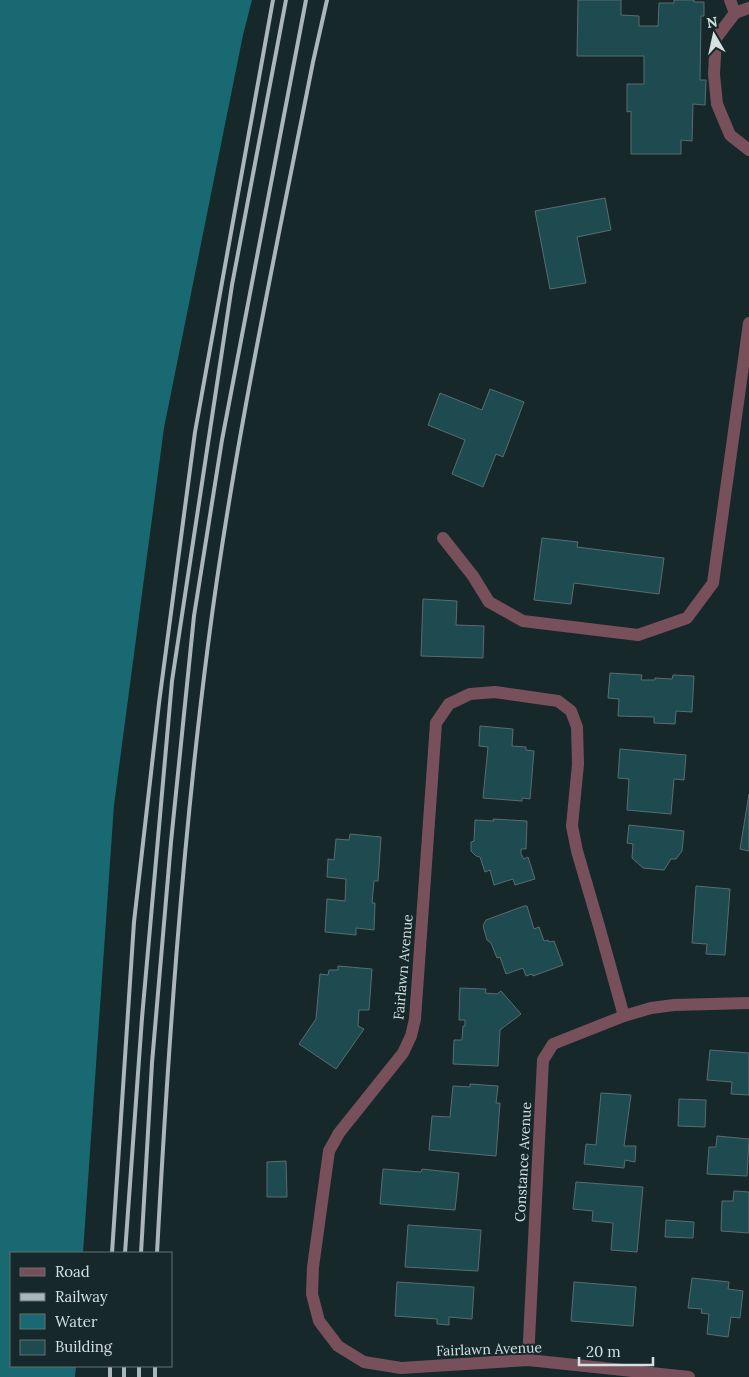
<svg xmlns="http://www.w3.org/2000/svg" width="749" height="1377" font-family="Lora,serif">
	<rect width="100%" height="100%" fill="#16282a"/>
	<path fill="#186971" d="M0 0H252L243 35 164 428 114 805 83 1253H11V1366H76L75 1377H0Z"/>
	<path fill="#1e4b4f" stroke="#596d70" d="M578 0H621V15L639 16V26H658L659 3H674V0H694V2H704V16H701L700 80H706L705 105 693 104 692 141 681 140V154H631V111L627 112V84H644V56H577Z
		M605 198 611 230 577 237 586 283 550 289 535 211Z
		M490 389 524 402 503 457 496 454 483 487 452 474 465 440 428 425 440 393 482 410Z
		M542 538 578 542 577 547 664 558 659 594 574 583 571 604 534 600Z
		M423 599 457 601 456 625 484 626 483 658 421 656Z
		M610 673 642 675 641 680H655V678L672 679 673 675 694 676 692 712 676 711 675 724 654 723V717L618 716 619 699 608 698Z
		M480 726 513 729 512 746 526 747V750L534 751 530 799 522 798V801L483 798 488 747 479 746Z
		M620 749 686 755 684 780 674 779 671 814 627 810 629 779 618 778Z
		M749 794V851L740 849Z
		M493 819 527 821 526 849H521V854L524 859 528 857 535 879 515 885 513 879 494 885 490 870 485 872 480 857 476 856 471 851V842L474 841 475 820 494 821Z
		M629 825 684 831 682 851 676 859H671L664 870 643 868 632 858 633 844 627 843Z
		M350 834 381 837 378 881H374L372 903H375L374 930 356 928V935L325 932 327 899 345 901 346 879 327 877 328 859 334 860 336 839 349 840Z
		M696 886 730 889 725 955 706 954 707 944 692 943Z
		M524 906H527L534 929 539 927 544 941 548 940 549 942 554 941 563 965 533 976 532 974 526 976 523 968 506 974 500 957 497 958 491 943 487 940 483 926 486 920Z
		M338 966 372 969 369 1010H359L358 1026 364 1029 336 1069 299 1044 316 1019 320 974 328 975 329 970H338Z
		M460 988 486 989 485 993 497 994 501 991 521 1014 500 1030 498 1066 453 1064 454 1040H462L463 1026H465V1020H459Z
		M710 1050 749 1053V1095L731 1094 732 1082 707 1080Z
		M470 1084 498 1086 496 1103H500L496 1156 429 1150 432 1116 450 1117 453 1086 470 1087Z
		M601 1093 631 1095 624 1146H636L635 1162 625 1160 624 1168 584 1164 586 1144 596 1145Z
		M679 1099 706 1100 705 1127 678 1126Z
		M717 1136 749 1139 747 1176 707 1174 709 1147H716Z
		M286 1161 287 1197H267V1162Z
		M383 1169 421 1172 422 1169 459 1173 455 1210 380 1204Z
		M576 1182 643 1187 637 1252 611 1250 613 1223 592 1221 593 1211 573 1209Z
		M734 1191 749 1192V1233L721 1231 722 1201H733Z
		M666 1220 694 1222 693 1238 665 1237Z
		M408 1225 481 1230 478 1271 405 1267Z
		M692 1278 729 1282 728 1289 743 1291 740 1318 731 1317 728 1337 707 1334 709 1314 701 1313 702 1309 688 1308Z
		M397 1282 474 1287 472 1319 449 1317V1325L437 1324V1319L395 1316Z
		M574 1282 636 1287 633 1326 571 1321Z"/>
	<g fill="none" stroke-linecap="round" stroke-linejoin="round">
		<path stroke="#78505b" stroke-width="12" d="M730 0 735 13
			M749 8 735 13 716 38 714 74 717 104 730 135 749 150
			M443 538 473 576 489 602 523 621 638 635 687 618 713 583 749 323
			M624 1016 599 926 577 851 572 826 578 764 577 727 571 711 558 701 495 692 470 694 449 704 436 723 415 1019 411 1036 403 1053 339 1133 329 1151 313 1267 312 1294 319 1321 338 1346 364 1362 401 1368 528 1360 689 1377
			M528 1360 543 1060 553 1044 624 1016 651 1008 674 1005 749 1003"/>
		<path stroke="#aab6b8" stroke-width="4" d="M112 1253 134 922 159 703 195 432 273 0
			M125 1253 142 1018 172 681 232 285 286 0
			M141 1253 152 1063 171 842 194 616 222 440 306 0
			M157 1253C168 1050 182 847 208 645 233 449 275 255 313 62L327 0
			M110 1377V1366
			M124 1377V1366
			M139 1377V1366
			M155 1377V1366"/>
	</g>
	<g text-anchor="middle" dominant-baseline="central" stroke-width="4" stroke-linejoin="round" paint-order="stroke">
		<g font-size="14" fill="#d5e0e1" stroke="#16282a">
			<text transform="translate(403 967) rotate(-85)">Fairlawn Avenue</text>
			<text transform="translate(523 1162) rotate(-87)">Constance Avenue</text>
			<text transform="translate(489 1349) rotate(-2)">Fairlawn Avenue</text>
		</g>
	</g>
	<rect x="10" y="1252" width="162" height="115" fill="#16282a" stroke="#627273"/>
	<rect x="20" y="1268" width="25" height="8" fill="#78505b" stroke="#627273"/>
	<text x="55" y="1277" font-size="15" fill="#d5e0e1">Road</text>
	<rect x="20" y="1293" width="25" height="8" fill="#aab6b8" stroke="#627273"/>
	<text x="55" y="1302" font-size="15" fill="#d5e0e1">Railway</text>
	<rect x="20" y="1314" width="25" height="15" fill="#186971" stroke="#627273"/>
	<text x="55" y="1327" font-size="15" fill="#d5e0e1">Water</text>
	<rect x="20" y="1340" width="25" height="15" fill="#1e4b4f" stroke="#627273"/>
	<text x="55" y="1352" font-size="15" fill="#d5e0e1">Building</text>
	<g transform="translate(714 35) rotate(351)" stroke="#16282a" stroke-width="4" paint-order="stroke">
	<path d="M0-4L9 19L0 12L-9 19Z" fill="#d5e0e1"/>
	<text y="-8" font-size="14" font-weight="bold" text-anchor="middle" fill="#d5e0e1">N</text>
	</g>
	<path d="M579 1357v8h74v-8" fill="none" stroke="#d5e0e1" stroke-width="2.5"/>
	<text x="586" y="1357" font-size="15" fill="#d5e0e1" stroke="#16282a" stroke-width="4" paint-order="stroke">20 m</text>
</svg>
